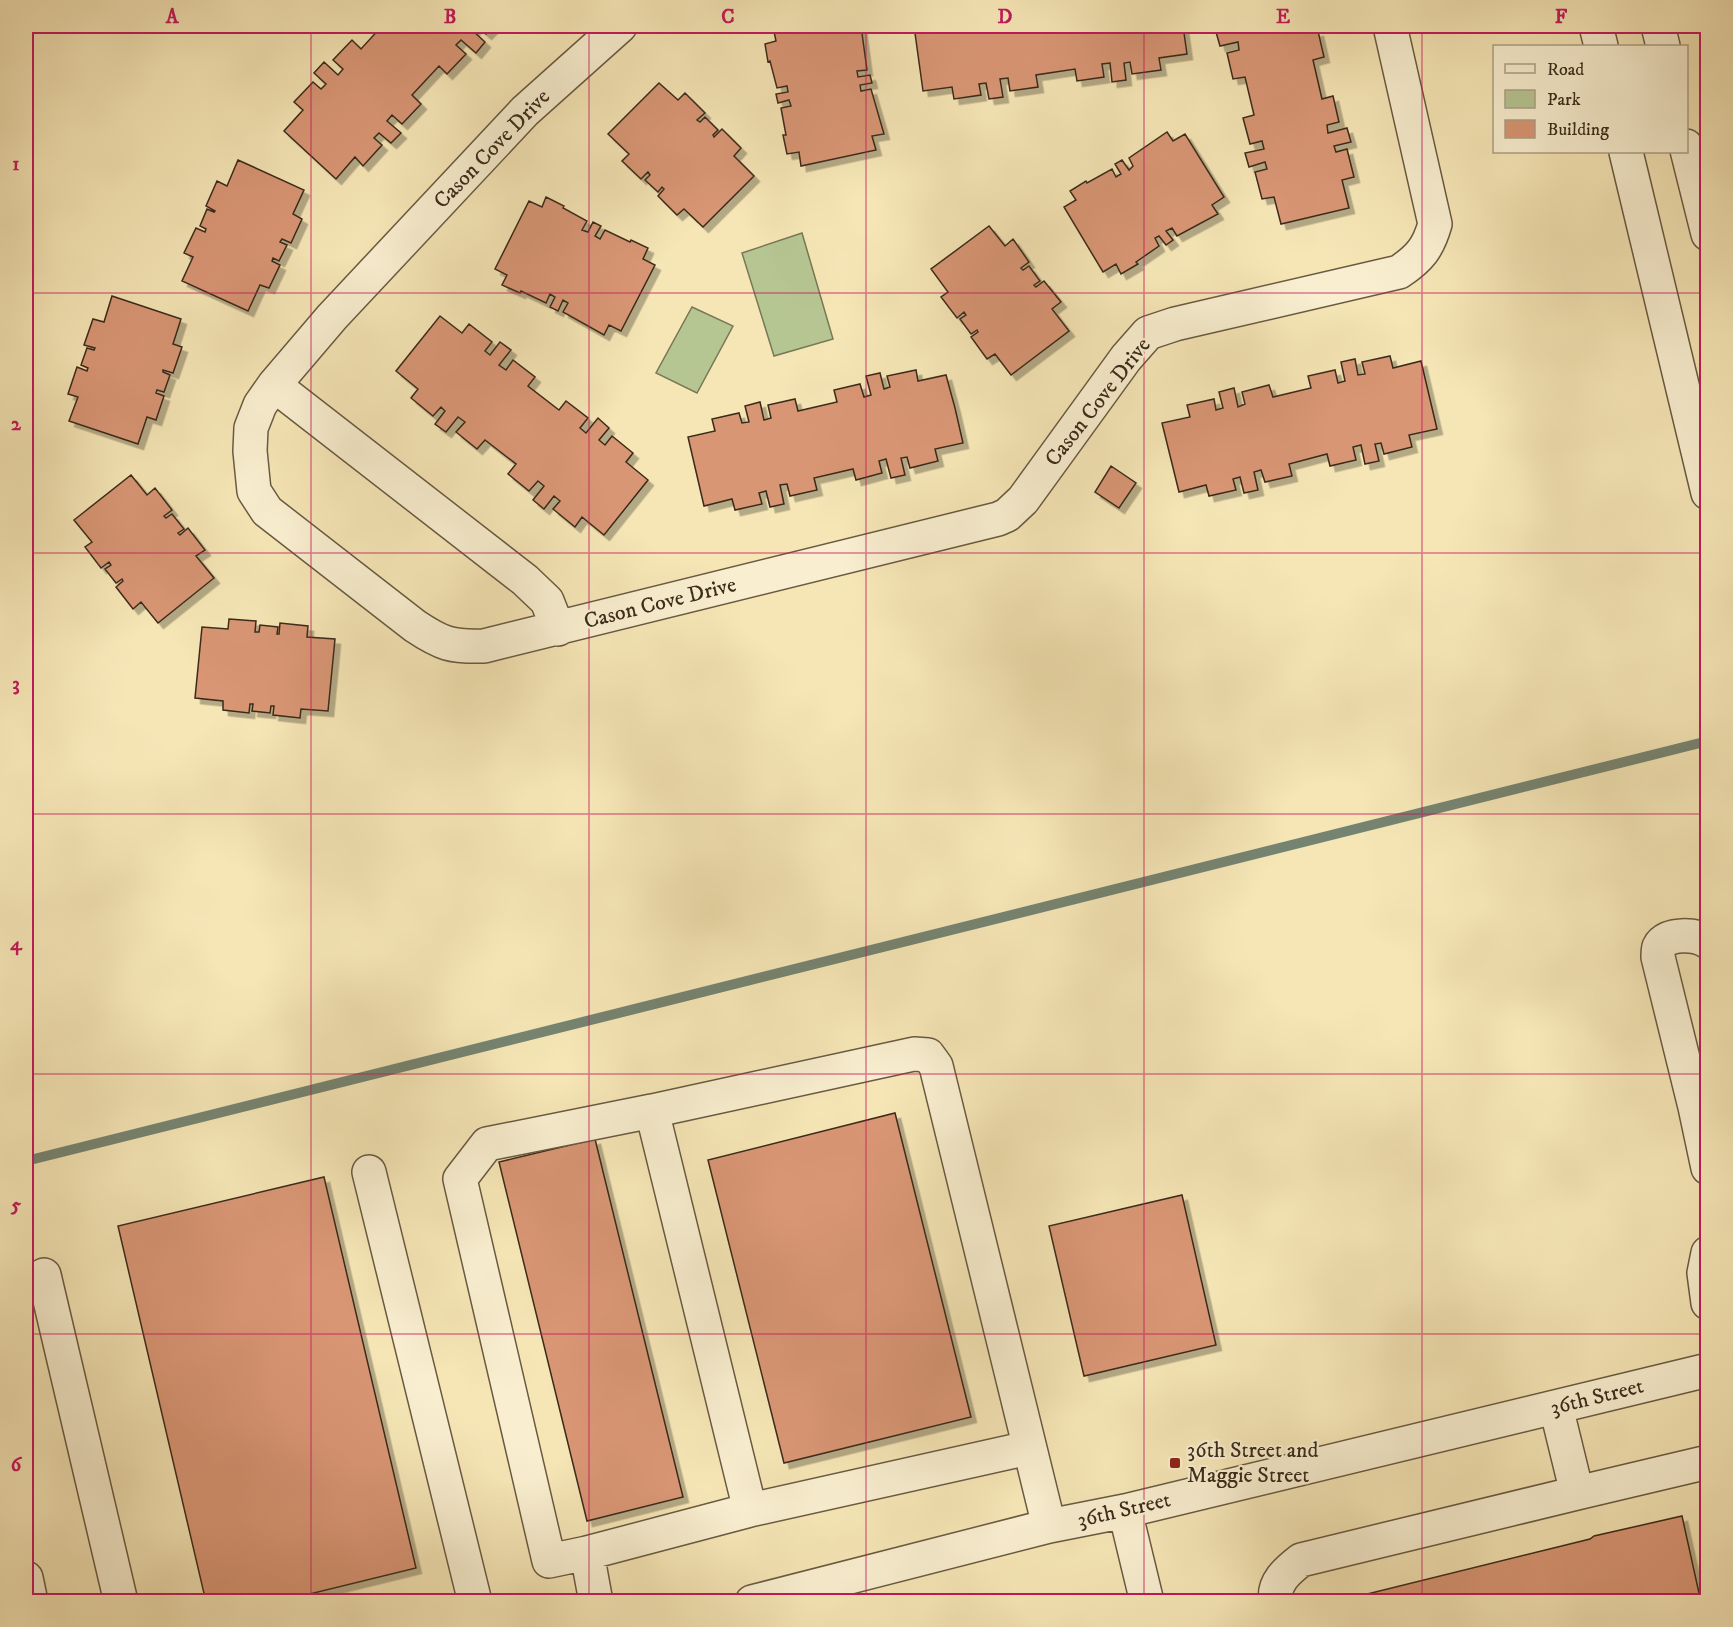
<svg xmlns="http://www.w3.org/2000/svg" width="1733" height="1627" font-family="'IM FELL DW Pica',serif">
	<defs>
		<filter id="shadow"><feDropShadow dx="5.5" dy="5.5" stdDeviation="0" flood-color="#0004"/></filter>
	</defs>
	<rect width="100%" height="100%" fill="#f6e6b6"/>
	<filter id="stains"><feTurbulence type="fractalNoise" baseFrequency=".00333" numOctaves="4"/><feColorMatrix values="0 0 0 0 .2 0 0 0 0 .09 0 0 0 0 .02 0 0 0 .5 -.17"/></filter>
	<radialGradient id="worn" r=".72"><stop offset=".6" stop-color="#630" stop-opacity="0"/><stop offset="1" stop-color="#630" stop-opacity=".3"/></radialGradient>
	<path fill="#b6c693" stroke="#787856" stroke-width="1.5" d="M802 233 833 339 774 356 742 253Z
		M692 307 733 326 697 393 656 373Z"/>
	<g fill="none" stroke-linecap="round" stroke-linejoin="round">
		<path stroke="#758471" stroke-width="10" d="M26 1161 1708 741"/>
	</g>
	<path fill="#d99674" stroke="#3a2b1a" stroke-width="1.5" filter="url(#shadow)" d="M382 26H494L486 34 477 26 473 31 485 42 476 53 461 40 456 45 466 54 447 74 439 66 412 95 421 104 402 124 392 115 387 121 401 133 391 143 379 133 374 138 382 145 363 166 355 157 336 179 284 131 303 110 294 102 313 82 321 89 326 84 314 73 324 62 338 75 343 69 333 60 352 40 361 49Z
		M780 26H861L867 70 857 71 858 77 870 75 872 83 860 85 861 91 871 89 884 134 872 136 876 150 801 166 799 152 787 154 783 135H786L781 108 791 106 789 100 778 103 776 94 788 92 787 86 777 88 770 61 768 62 765 44 776 41 773 27Z
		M914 26H1183L1187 54 1159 58 1161 70 1132 74 1130 62 1124 63 1126 80 1112 82 1110 63 1102 64 1104 77 1077 81 1075 69 1036 75 1038 87 1010 91 1008 78 1000 79 1003 97 989 99 986 83 979 84 981 95 954 99 952 87 923 91Z
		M1231 26H1305H1303L1305 33 1318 31 1324 57 1313 60 1322 99 1333 96 1339 122 1327 125 1328 133 1347 128 1351 142 1334 146 1336 152 1347 149 1354 177 1342 180 1349 208 1281 224 1274 197 1262 199 1255 172 1267 169 1265 162 1249 167 1245 153 1264 149 1262 141 1250 144 1243 118 1254 115 1245 77 1233 79 1227 53 1239 50 1238 42 1220 46 1216 32 1232 28Z
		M659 83 678 100 685 93 705 113 697 120 700 122 705 117 718 130 713 135 714 137 722 129 741 148 734 156 754 176 703 227 684 209 677 215 658 196 664 189 662 187 658 192 645 180 650 175 648 172 641 179 622 161 629 154 608 134Z
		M1167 132 1173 141 1185 134 1224 197 1212 205 1218 214 1177 236 1172 228 1166 231 1173 240 1166 245 1159 236 1155 238 1159 246 1136 262 1138 264 1121 274 1116 264 1103 272 1064 207 1076 200 1070 191 1086 181 1087 183 1112 169 1116 177 1121 174 1115 164 1122 160 1129 170 1133 166 1129 158Z
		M238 160 304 190 293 214 302 219 291 243 282 239 280 242 287 245 279 261 273 258 272 261 280 265 269 288 260 285 248 311 182 281 193 257 184 253 196 228 205 232 206 229 200 226 207 209 214 212 215 211 206 206 217 181 227 186Z
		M546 197 564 206 563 208 587 221 582 230 588 232 593 222 601 226 595 236 600 239 605 230 630 242 631 240 648 248 643 259 655 265 621 331 609 325 604 335 563 312 568 303 563 300 558 311 550 307 555 297 550 294 546 303 521 291 520 293 502 285 507 275 495 269 529 201 542 207Z
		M989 226 1005 246 1013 239 1029 262 1021 268 1023 270 1029 266 1040 281 1034 285 1036 287 1044 281 1061 302 1052 309 1069 331 1011 375 995 354 987 359 971 337 978 332 977 330 971 334 960 319 966 315 964 312 957 318 941 297 948 292 931 269Z
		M112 296 181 319 173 344 182 347 173 373 163 370V372L170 375 164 392 157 390 156 393 164 396 156 420 147 417 138 444 69 421 78 397 68 394 77 367 87 371 88 368 81 365 87 348 94 350 95 348 84 345 93 319 104 322Z
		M440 316 462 333 469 324 492 342 485 351 490 355 500 342 511 350 499 365 506 370 513 360 535 377 528 386 559 410 566 401 588 418 580 428 586 433 598 418 609 428 599 440 605 445 612 436 633 453 626 462 648 480 604 535 582 517 575 527 553 509 560 501 554 496 544 509 533 500 544 486 538 481 529 491 508 474 516 464 485 440 477 449 456 432 465 422 458 417 446 432 435 424 445 411 441 407 433 416 411 398 418 389 396 371Z
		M1390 356 1393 368 1421 361 1437 429 1409 435 1412 447 1384 454 1381 443 1375 444 1379 461 1365 464 1361 445 1353 447 1356 460 1330 466 1327 454 1289 464 1292 476 1265 482 1261 470 1254 472 1258 490 1244 493 1240 477 1233 479 1236 490 1209 496 1206 485 1179 492 1162 423 1190 417 1187 405 1214 399 1216 410 1223 408 1219 392 1234 388 1238 407 1245 404 1242 392 1269 385 1273 397 1311 388 1308 376 1335 370 1338 383 1345 381 1341 362 1355 359 1358 375 1365 374 1362 362Z
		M916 370 918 381 946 375 955 408 963 443 935 449 938 461 910 468 907 457 901 458 905 475 891 478 886 459 879 461 882 473 856 480 853 469 814 478 817 490 790 496 787 484 780 485 784 504 770 507 766 491 759 493 762 504 735 510 732 499 704 506 688 437 715 431 712 419 739 413 742 423 749 422 745 406 760 402 764 420 771 418 768 405 795 399 798 411 837 402 834 390 860 384 864 397 871 395 866 376 880 373 884 389 890 387 887 376Z
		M1111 466 1136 483 1119 508 1095 492Z
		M131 475 147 495 155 488 172 510 164 516 166 518 172 514 184 529 178 533 180 535 188 528 205 550 196 556 214 578 158 623 141 602 133 609 116 587 123 581 122 579 116 583 105 569 111 565 109 562 101 568 85 547 92 542 74 520Z
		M229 619 256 621 255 632H259L260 625 278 627 277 634H279L280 623 308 626 307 637 335 639 328 711 301 709 300 718 273 715 274 706H271L270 713 252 711 253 704H250L249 713 223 710V701L195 698 202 627 228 629Z
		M895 1113 971 1417 784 1463 708 1160Z
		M595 1139 683 1497 587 1521 499 1162Z
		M324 1177 416 1568 277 1602H206L118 1226Z
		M1182 1195 1216 1345 1084 1376 1049 1226Z
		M1682 1516 1701 1602 1343 1600 1590 1539 1594 1536Z"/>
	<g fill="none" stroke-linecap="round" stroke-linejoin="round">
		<defs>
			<path id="minor" d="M620 26 525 111 332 317 274 385 260 405 251 428 250 451 254 491 267 511 415 626C442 644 451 647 484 646L998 519 1007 515 1023 500 1126 358 1148 333 1175 324 1399 272C1420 258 1428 248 1435 224L1390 26
				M1596 26 1601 46
				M1658 26 1663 46
				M1686 146 1708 234
				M1626 152 1708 493
				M274 385 525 580 547 601 558 629
				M1708 942C1696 934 1666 932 1659 947 1658 950 1658 954 1658 957L1695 1107 1708 1168
				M369 1172 475 1602
				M1708 1253 1704 1273 1708 1303
				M44 1275 121 1602
				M1577 1493 1708 1462
				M750 1510 652 1111 914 1054 928 1055 936 1066 1049 1526
				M1125 1511 1147 1602
				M587 1553 549 1561 460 1179 487 1144 652 1111
				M26 1578 31 1602
				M596 1602 587 1553 750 1510 1028 1448
				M752 1602 1049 1526 1125 1511 1708 1370
				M1276 1602C1272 1583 1288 1570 1301 1560L1577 1493 1556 1407"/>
		</defs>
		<use href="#minor" stroke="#695a41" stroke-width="36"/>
		<use href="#minor" stroke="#f9efd0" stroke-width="33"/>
	</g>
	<path fill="none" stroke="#c2185b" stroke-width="1.5" stroke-opacity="0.55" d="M311 26V1602M589 26V1602M866 26V1602M1144 26V1602M1422 26V1602M26 293H1708M26 553H1708M26 814H1708M26 1074H1708M26 1334H1708"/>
	<rect fill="#8f2418" stroke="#f9efd0" stroke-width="2" x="1169" y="1457" width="12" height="12" rx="3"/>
	<g text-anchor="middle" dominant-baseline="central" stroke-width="4.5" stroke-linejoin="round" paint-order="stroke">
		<g font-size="22" fill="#3a2b1a" stroke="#f9efd0">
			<text transform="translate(492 149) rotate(-46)">Cason Cove Drive</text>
			<text transform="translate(1098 402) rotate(-52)">Cason Cove Drive</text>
			<text transform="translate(660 603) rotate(-14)">Cason Cove Drive</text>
			<text transform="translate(1597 1397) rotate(-14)">36th Street</text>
			<text transform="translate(1124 1510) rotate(-13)">36th Street</text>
		</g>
		<g font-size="22" fill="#3a2b1a" stroke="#f9efd0" text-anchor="start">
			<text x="1187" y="1450">36th Street and<tspan x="1187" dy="25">Maggie Street</tspan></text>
		</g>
	</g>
	<rect width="1733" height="1627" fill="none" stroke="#f6e6b6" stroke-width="66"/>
	<rect x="1493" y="45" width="195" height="108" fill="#f9efd0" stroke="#ada187" stroke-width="1.5"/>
	<rect x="1505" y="64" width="30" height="9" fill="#f9efd0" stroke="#ada187" stroke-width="1.5"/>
	<text x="1547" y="75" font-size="18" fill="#3a2b1a">Road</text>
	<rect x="1505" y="90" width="30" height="18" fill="#b6c693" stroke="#ada187" stroke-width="1.5"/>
	<text x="1547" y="105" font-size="18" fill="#3a2b1a">Park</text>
	<rect x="1505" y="120" width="30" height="18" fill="#d99674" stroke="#ada187" stroke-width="1.5"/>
	<text x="1547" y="135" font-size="18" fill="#3a2b1a">Building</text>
	<rect x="33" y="33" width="1667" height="1561" fill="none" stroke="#c2185b" stroke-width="2"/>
	<g font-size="20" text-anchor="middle" font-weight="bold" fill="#c2185b">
		<text x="172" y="23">A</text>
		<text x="450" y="23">B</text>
		<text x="728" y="23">C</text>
		<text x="1005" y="23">D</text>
		<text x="1283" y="23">E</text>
		<text x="1561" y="23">F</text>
		<text x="16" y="170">1</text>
		<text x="16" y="430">2</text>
		<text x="16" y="690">3</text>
		<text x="16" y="950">4</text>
		<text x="16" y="1211">5</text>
		<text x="16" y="1471">6</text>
	</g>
	<rect width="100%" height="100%" filter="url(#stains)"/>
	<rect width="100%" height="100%" fill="url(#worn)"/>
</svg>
